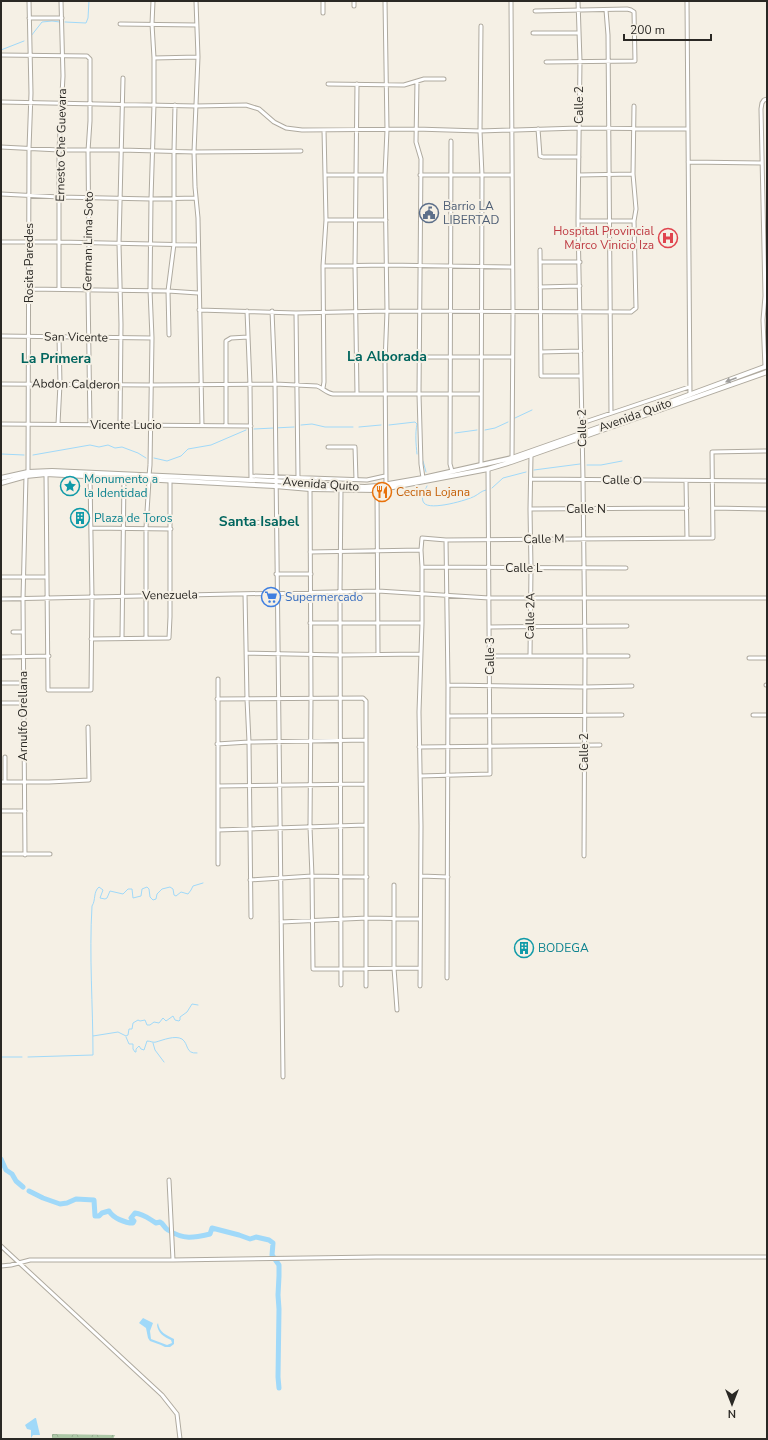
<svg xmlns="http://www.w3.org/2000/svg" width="768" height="1440" font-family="'Nunito Sans',sans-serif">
	<defs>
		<pattern id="forest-crowns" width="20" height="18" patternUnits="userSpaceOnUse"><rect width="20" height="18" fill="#adc8a7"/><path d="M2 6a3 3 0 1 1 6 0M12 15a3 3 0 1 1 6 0" fill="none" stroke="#95ac90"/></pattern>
	</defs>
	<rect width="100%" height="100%" fill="#f5f0e5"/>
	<path fill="url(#forest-crowns)" d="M52 1434 115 1435 113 1439H52Z"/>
	<path fill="#a0d9f9" d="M143 1318 153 1323 150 1331 151 1339 167 1345 172 1343 171 1340C164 1337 158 1333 157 1325L158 1323C159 1332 166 1335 174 1339V1344L170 1347H165L161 1345 150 1341 148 1338 146 1328 139 1323Z
		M35 1418H36L40 1435H33L31 1438V1430L27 1429 25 1425Z"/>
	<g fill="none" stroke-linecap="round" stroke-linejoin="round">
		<path stroke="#a0d9f9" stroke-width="1" d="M65 22 86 23 88 18 89 1
			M31 36 42 22 52 21 60 22
			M1 50 24 41
			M515 418 532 410
			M301 425 312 424 325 427H353
			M389 425 415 422 417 424C415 434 416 444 417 454
			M359 427 381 425
			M254 429 294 427
			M485 430 495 428 508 422
			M455 433 477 430
			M1 454 24 455
			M33 455 90 445 99 447 108 445 115 448 122 447 138 453 146 458
			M154 458 167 461 181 456 188 449 211 445 246 430
			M423 461 426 472
			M587 465H601L622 461
			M534 470 580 464
			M427 486C425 491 420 498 424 503 430 511 468 500 475 496 479 494 481 491 486 490
			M492 488 503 478 526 472
			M93 1036 118 1032 126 1036 128 1035 129 1029H132L133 1023 138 1020 140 1021 145 1020 147 1025H150L154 1022 159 1023 163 1018 166 1021 173 1016 175 1020 179 1021 180 1020V1017L187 1012 192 1004 198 1005
			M126 1037 129 1044H133V1049L135 1052H136V1049L139 1046 141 1049 144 1050 147 1041C151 1041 153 1043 156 1042 163 1040 175 1035 182 1039 189 1044 185 1054 197 1053
			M153 1043 155 1050 164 1062
			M1 1057H22
			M28 1057 93 1055C93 1006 89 956 92 906 96 900 93 892 99 887L103 890 100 898 105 899 107 898 110 891 123 894 128 889H132L133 898 141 896 142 889 147 887 149 889 150 897 153 900 156 899 157 894 162 889 170 887 173 889 174 895 176 896 181 892 188 894 191 890 193 886 203 883"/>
		<path stroke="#a0d9f9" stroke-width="5" d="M1 1159 6 1170 12 1174 16 1181 23 1187
			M29 1191 43 1198 60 1204 67 1203 76 1199 94 1200 95 1216H99L102 1213 109 1211C113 1218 125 1223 133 1223L134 1221 131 1218 135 1213C144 1214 149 1219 156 1223L160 1222C164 1224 164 1228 168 1230 184 1240 193 1238 210 1234L212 1228 239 1235 250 1239 256 1237 269 1240 273 1243 272 1255 279 1265V1276L278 1295 279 1309 278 1377 279 1388"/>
		<defs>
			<path id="minor" d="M196 1 198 57 194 152 195 187 198 218 202 426
				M323 1V13
				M385 1 387 130 385 175 387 311 385 363 386 485
				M511 1 513 312 512 458
				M578 1 580 61 578 221 583 479 585 657 584 856
				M687 1 690 395
				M354 6V1
				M606 10 608 35 611 413
				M535 11 627 9 631 10 634 12 635 61 546 62
				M29 18H62
				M120 24 197 25
				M481 26 480 131 482 175 481 465
				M533 33H578
				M1 55 87 56 90 59V121L88 151 89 254 88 290 90 425
				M154 58 198 57
				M417 81 416 142 421 159 419 394 421 464 423 478
				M328 84 404 85 424 79H444
				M357 84 355 266 357 394
				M1 102 196 106 246 105 259 109 274 122 286 128 302 130 416 129 480 131 579 128 688 129
				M538 129 540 156 543 157H579
				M451 141 450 464 452 471
				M1 147 59 150H121L194 152 301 151
				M688 162 762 163
				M325 175H385
				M420 175H512
				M579 175 633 174
				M1 194 60 197 151 199 196 198
				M326 220H386
				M578 221H634L636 209 633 174 634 106
				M1 242H59L198 245
				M540 250 541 376H581
				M540 262H580
				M323 266 387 265 512 267
				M540 287 580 286
				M28 289 168 291 198 293
				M59 289V150L63 76 61 1
				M199 310 296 313 387 311 631 312 636 308 634 221
				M247 311 250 385 251 480
				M272 311 275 384 283 1077
				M296 313 298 477
				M169 335 168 291 174 244V151L175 105
				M1 336 152 338
				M541 352 581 351
				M420 357H512
				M765 367 763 320 765 296 761 109 762 103 764 100 767 99
				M1 384 151 385 275 384 317 386C323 388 326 393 333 394H481
				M323 388 324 382 323 266 326 220 324 130
				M582 423 689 387
				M1 424 251 426
				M58 424 60 384 59 337
				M120 425 121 324 119 244 123 78
				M226 425V341L231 338 248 337
				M328 447H355L356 480
				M28 472 29 149 31 93 29 1
				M46 474 48 690H91L92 597 90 477
				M149 476 150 465 152 338 150 290 151 199 154 104V58L152 24 153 1
				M251 476 367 480 385 476
				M531 479 767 481
				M686 481 687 538
				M310 489 311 698 310 827 312 876 313 969 419 968
				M377 490 378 655
				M713 508 767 509
				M530 509 687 508
				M240 523 276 522
				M91 528 171 529
				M446 540 448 685 447 978
				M310 552 421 550
				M422 567 626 568
				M276 574H311
				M1 577H47
				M245 594 247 699 249 742 251 917
				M1 599 378 591 489 598H767
				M310 623H422
				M490 627 627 626
				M13 632H23
				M122 638 124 478
				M146 638V528L149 480
				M91 639 169 638 170 617V481
				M246 653 340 655 421 654
				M490 656H628
				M530 656 531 568 530 509 531 456
				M1 657 49 656
				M749 658H767
				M218 679V864
				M1 683H23
				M448 685 585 687 632 686
				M766 685H767
				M217 699 363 698 366 701V986
				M1 703H23
				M753 715H767
				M448 716 622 715
				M217 744 249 742 366 740
				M419 747 600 745
				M5 757V782
				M420 776 490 774 488 469
				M1 782H49L89 780 88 727
				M218 786 366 784
				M1 811H25
				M218 830 366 825
				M1 854H50
				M25 855 23 599 26 476
				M421 876 448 877
				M250 880 312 876 367 877
				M394 885V968L397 1010
				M281 922 367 918 420 919
				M341 985 340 592 341 490
				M420 986 421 826 419 712 422 623V567L421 550 422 538 446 540 713 538 712 452 767 451
				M169 1180 173 1260
				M1 1246 162 1395 177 1414 180 1439
				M1 1266 11 1265 30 1260H173L376 1257H767"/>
			<path id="highway" d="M1 478 28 472 52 471 275 481 340 486 365 487 377 486 423 478 512 458 640 413 767 366
				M1 483 26 476 46 474 275 486 310 489 377 490 488 469 511 462 767 372"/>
		</defs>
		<use href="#minor" stroke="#afaa9f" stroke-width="5"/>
		<use href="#highway" stroke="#afaa9f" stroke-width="6"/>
		<use href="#minor" stroke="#fff" stroke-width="3"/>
		<use href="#highway" stroke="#fff" stroke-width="4"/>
	</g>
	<defs><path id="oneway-solid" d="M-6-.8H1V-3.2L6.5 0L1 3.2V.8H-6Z"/></defs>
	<use fill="#9f9e9c" href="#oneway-solid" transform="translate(731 380) rotate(159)"/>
	<defs>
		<symbol id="civic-ring" viewBox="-11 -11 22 22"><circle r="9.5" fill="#f5f0e5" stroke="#5c6f8a" stroke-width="1.5"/><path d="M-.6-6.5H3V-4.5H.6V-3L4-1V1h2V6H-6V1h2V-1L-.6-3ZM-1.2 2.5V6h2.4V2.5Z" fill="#5c6f8a"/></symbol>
		<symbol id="hospital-ring" viewBox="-11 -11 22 22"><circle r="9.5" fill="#f5f0e5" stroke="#e0444e" stroke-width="1.5"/><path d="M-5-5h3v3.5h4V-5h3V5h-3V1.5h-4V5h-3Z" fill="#e0444e"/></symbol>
		<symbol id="sight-ring" viewBox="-11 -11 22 22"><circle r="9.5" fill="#f5f0e5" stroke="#0f9aa8" stroke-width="1.5"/><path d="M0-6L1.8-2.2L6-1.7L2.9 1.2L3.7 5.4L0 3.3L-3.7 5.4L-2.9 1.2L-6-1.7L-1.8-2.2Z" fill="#0f9aa8"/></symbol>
		<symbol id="restaurant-ring" viewBox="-11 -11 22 22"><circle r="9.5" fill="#f5f0e5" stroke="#e8710a" stroke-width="1.5"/><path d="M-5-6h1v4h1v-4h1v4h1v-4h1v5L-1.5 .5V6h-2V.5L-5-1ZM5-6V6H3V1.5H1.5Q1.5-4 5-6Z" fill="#e8710a"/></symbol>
		<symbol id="building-ring" viewBox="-11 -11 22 22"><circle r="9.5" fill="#f5f0e5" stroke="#0f9aa8" stroke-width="1.5"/><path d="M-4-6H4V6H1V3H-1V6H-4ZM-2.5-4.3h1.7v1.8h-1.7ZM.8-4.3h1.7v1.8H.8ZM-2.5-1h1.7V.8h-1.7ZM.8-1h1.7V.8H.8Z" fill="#0f9aa8"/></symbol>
		<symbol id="supermarket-ring" viewBox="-11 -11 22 22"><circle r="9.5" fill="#f5f0e5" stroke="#3f7fe0" stroke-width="1.5"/><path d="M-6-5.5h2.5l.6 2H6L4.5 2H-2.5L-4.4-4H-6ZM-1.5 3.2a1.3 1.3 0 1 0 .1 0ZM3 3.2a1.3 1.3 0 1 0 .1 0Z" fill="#3f7fe0"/></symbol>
	</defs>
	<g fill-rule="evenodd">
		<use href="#civic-ring" x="418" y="202" width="22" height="22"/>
		<use href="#hospital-ring" x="657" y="227" width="22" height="22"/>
		<use href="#sight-ring" x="59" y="475" width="22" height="22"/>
		<use href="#restaurant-ring" x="371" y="481" width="22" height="22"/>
		<use href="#building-ring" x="69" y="507" width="22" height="22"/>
		<use href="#supermarket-ring" x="260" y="586" width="22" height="22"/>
		<use href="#building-ring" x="513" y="937" width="22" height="22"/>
	</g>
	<g text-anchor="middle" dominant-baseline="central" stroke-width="4" stroke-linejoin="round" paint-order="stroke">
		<g font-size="12" fill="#2a2824" stroke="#f5f0e5">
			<text transform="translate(579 105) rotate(-90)">Calle 2</text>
			<text transform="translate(61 145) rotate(-89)">Ernesto Che Guevara</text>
			<text transform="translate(88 241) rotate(-89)">German Lima Soto</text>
			<text transform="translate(29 263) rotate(-90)">Rosita Paredes</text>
			<text transform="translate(76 337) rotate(1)">San Vicente</text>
			<text transform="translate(76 384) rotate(1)">Abdon Calderon</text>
			<text transform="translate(635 415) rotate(-20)">Avenida Quito</text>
			<text x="126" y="425">Vicente Lucio</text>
			<text transform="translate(582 428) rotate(-91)">Calle 2</text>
			<text transform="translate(622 480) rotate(1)">Calle O</text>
			<text transform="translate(321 484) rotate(4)">Avenida Quito</text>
			<text x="586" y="509">Calle N</text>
			<text transform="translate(544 539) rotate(-1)">Calle M</text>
			<text x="524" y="568">Calle L</text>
			<text transform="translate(170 595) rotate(-1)">Venezuela</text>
			<text transform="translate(530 616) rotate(-89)">Calle 2A</text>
			<text transform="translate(490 656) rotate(-90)">Calle 3</text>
			<text transform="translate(23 716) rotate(-90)">Arnulfo Orellana</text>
			<text transform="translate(584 752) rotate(-90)">Calle 2</text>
		</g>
		<g font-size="12" fill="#4e5e75" stroke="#f5f0e5" text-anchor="start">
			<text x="443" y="206">Barrio LA<tspan x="443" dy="14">LIBERTAD</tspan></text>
		</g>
		<g font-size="12" fill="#be3a42" stroke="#f5f0e5" text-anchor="end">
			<text x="654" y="231">Hospital Provincial<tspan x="654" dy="14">Marco Vinicio Iza</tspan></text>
		</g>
		<g font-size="12" fill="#0d838f" stroke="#f5f0e5" text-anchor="start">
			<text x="84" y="479">Monumento a<tspan x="84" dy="14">la Identidad</tspan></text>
			<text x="94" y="518">Plaza de Toros</text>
			<text x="538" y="948">BODEGA</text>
		</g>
		<g font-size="12" fill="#c56008" stroke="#f5f0e5" text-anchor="start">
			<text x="396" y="492">Cecina Lojana</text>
		</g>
		<g font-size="12" fill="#366cbe" stroke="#f5f0e5" text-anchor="start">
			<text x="285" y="597">Supermercado</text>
		</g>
		<g font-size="14" font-weight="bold" fill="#01655e" stroke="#f5f0e5">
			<text x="387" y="356">La Alborada</text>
			<text x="56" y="358">La Primera</text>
			<text x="259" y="521">Santa Isabel</text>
		</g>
	</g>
	<rect width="768" height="1440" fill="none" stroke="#2a2824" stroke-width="4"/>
	<g transform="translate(732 1404) rotate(180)" stroke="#f5f0e5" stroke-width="3" paint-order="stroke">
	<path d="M0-3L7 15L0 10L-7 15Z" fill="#2a2824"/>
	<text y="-6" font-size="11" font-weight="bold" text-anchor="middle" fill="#2a2824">N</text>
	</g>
	<path d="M624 34v6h87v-6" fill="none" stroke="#2a2824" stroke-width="2"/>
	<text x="630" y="34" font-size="12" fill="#2a2824" stroke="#f5f0e5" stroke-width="3" paint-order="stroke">200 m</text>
</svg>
